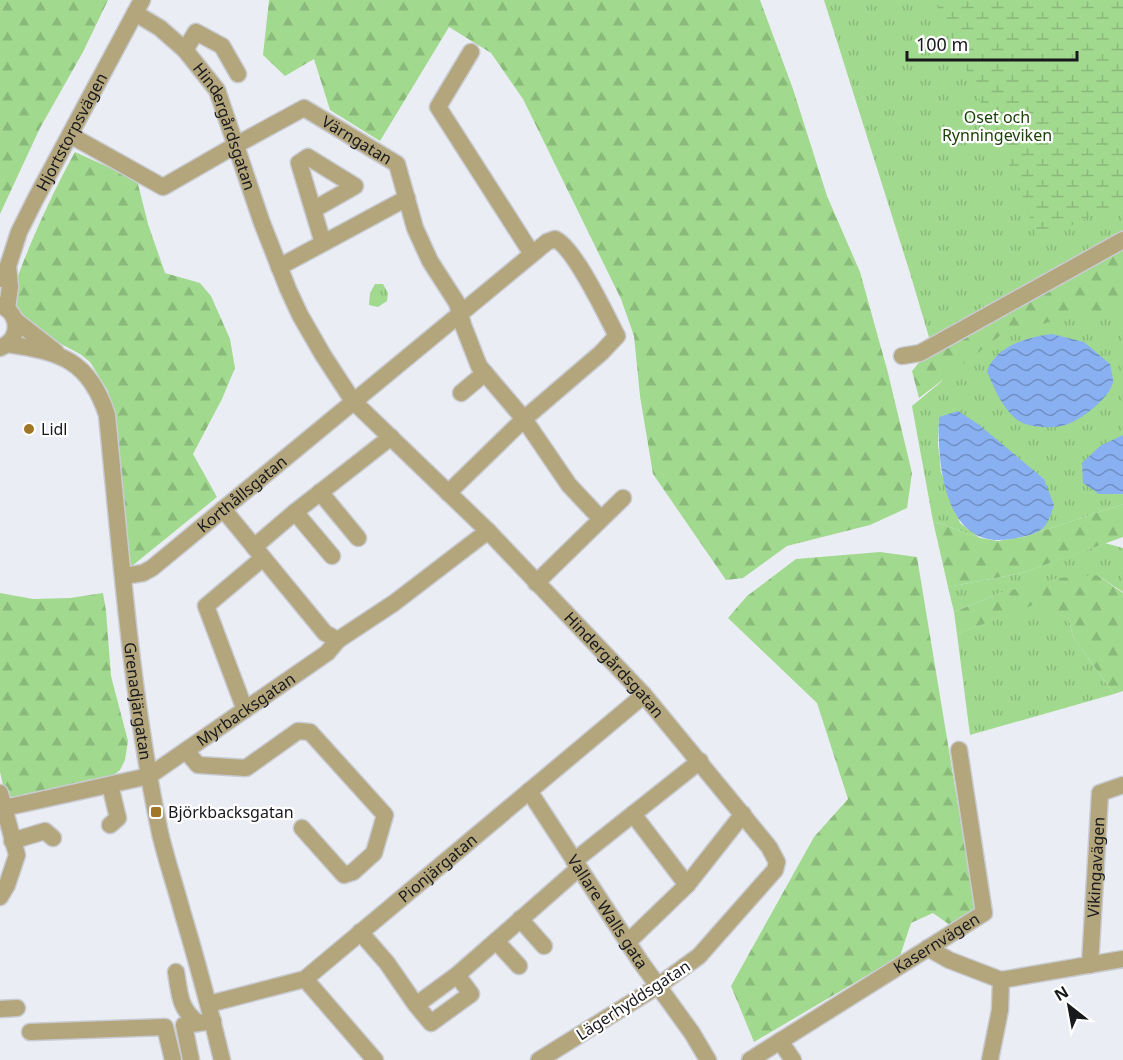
<svg xmlns="http://www.w3.org/2000/svg" width="1123" height="1060" font-family="'Noto Sans',sans-serif">
	<defs>
		<pattern id="grass-tufts" width="24" height="20" patternUnits="userSpaceOnUse" patternTransform="scale(1.5)"><rect width="24" height="20" fill="#a1d98e"/><path d="M3 7l-1-3M5 7V3M7 7l1-3M15 17l-1-3M17 17v-4M19 17l1-3" fill="none" stroke="#8aba7a"/></pattern>
		<pattern id="forest-firs" width="22" height="20" patternUnits="userSpaceOnUse" patternTransform="scale(1.5)"><rect width="22" height="20" fill="#a1d98e"/><path d="M5 1l3.5 6h-7zM16 11l3.5 6h-7z" fill="#8aba7a"/></pattern>
		<pattern id="wetland-marsh" width="20" height="14" patternUnits="userSpaceOnUse" patternTransform="scale(1.5)"><rect width="20" height="14" fill="#a1d98e"/><path d="M1 5h8M5 5V1M11 12h8M15 12V8" fill="none" stroke="#8aba7a"/></pattern>
		<pattern id="water-waves" width="16" height="10" patternUnits="userSpaceOnUse" patternTransform="scale(1.5)"><rect width="16" height="10" fill="#89b1f2"/><path d="M0 5q4-4 8 0t8 0" fill="none" stroke="#6f8fc3"/></pattern>
	</defs>
	<rect width="100%" height="100%" fill="#ebedf5"/>
	<path fill="url(#grass-tufts)" d="M824 0H1123V456L1099 494H1123V504L1027 536 1045 526 1044 479 965 416 939 417 938 444 941 472 960 523 980 538 933 521 912 406 942 381 910 273Z
		M375 284H383L388 293 387 301 378 307 369 305 370 293Z
		M1105 543 1123 548V592L1097 575 1000 593 954 612 948 587 1022 573Z
		M1033 604 1069 619 1073 637 1114 694 970 735 957 634Z"/>
	<path fill="url(#forest-firs)" d="M0 0H108L83 52 40 128 0 214Z
		M269 0H760L793 89 827 196 860 272 888 373 912 473 907 508 870 525 787 546 743 578 726 580 653 474 640 396 634 336 621 299 523 99 491 53 449 27 380 141 330 110 314 59 285 76 263 55Z
		M75 152 137 180 148 224 165 273 200 283 211 296 230 339 235 368 222 399 193 454 217 497 127 570 114 427 108 391 90 362 80 354 29 327 8 304C26 251 48 201 75 152Z
		M1123 249V316L1076 315 1001 335 919 398 912 371 926 354Z
		M1123 504V537L1022 573 948 587 933 521 980 538 998 541 1027 536Z
		M880 552 917 557 975 908 950 925 933 913 911 923 900 956 754 1042 731 986 814 837 848 799 817 703 728 618 747 596 796 559Z
		M1097 575 1123 593V691L1114 694 1073 637 1069 619 1033 605 957 634 954 612 1000 593 1059 578Z
		M0 593 33 599 70 598 103 593 106 611 111 676 128 741 125 760 120 770 110 778 12 798 5 793 0 772Z"/>
	<path fill="url(#wetland-marsh)" d="M941 0H1123V201L1038 241 1019 186 937 6Z"/>
	<path fill="url(#water-waves)" d="M1052 334 1084 342 1110 364C1111 369 1113 377 1113 382 1110 398 1080 421 1065 425 1052 429 1027 428 1016 419 1001 406 994 388 987 371 996 346 1027 337 1052 334Z
		M958 411 978 424 1044 479 1054 505C1052 511 1049 521 1045 526 1037 535 1022 537 1011 539 944 551 937 464 939 417Z
		M1123 435V494H1099L1083 483 1082 463 1100 446Z"/>
	<g fill="none" stroke-linecap="round" stroke-linejoin="round">
		<defs>
			<g id="minor">
				<path id="s1" d="M135 13 160 28 185 50 217 90 262 223 288 289 300 315 323 355 353 401 488 531 644 695 769 847 777 862 775 870 699 956 658 986 539 1060"/>
				<path d="M185 50 196 32 222 46 238 74"/>
				<path d="M471 52 438 107 532 254"/>
				<path id="s2" d="M70 135 163 187 236 145 304 108 397 164 415 228 430 261 457 303 463 325 479 366 524 419 569 485 601 519"/>
				<path d="M313 210 355 186 308 157 299 163 323 243"/>
				<path d="M279 267 407 198"/>
				<path id="s3" d="M0 279 8 266 19 232 36 198 142 0"/>
				<path d="M0 305C21 314 21 339 0 348"/>
				<path d="M7 308 10 287 8 266"/>
				<path d="M15 320 56 352"/>
				<path id="s4" d="M7 344C61 352 89 360 107 415 121 555 131 695 160 833 166 859 175 885 182 911 197 961 210 1010 222 1060"/>
				<path d="M902 356 920 353 1123 240"/>
				<path d="M461 393 485 373"/>
				<path d="M320 492 358 538"/>
				<path d="M223 509 325 633 338 640 394 603 488 531"/>
				<path d="M295 512 391 437"/>
				<path d="M254 547 295 512 332 556"/>
				<path id="s5" d="M124 576 143 573 152 568 547 242 555 239C575 248 606 315 617 336L601 353 524 419 448 493"/>
				<path d="M536 583 623 498"/>
				<path d="M245 710 206 606 263 558"/>
				<path d="M186 751 198 765 246 768 298 731 310 732 385 815 374 853 353 872 344 875 302 828"/>
				<path d="M110 785 118 818 110 825"/>
				<path id="s6" d="M529 791 640 961 692 1033 708 1060"/>
				<path d="M0 793 17 855 7 885 0 897"/>
				<path id="s7" d="M4 808 149 776 327 653 338 640"/>
				<path d="M633 814 687 885"/>
				<path d="M12 841 45 831 53 838"/>
				<path d="M574 861 700 761"/>
				<path d="M520 919 544 946"/>
				<path d="M360 932 387 963 416 1005 457 975 471 994 431 1023 416 1005"/>
				<path d="M496 941 519 966"/>
				<path d="M628 942 687 885 743 814"/>
				<path d="M928 948 949 960 1001 980 1123 959"/>
				<path id="s8" d="M1090 965 1100 793 1123 785"/>
				<path d="M176 972C180 995 179 1008 198 1023"/>
				<path d="M457 975 579 868"/>
				<path d="M305 979 375 1060"/>
				<path id="s9" d="M209 1004 305 979 644 695"/>
				<path d="M0 1009 17 1008"/>
				<path d="M30 1032 165 1027 173 1060"/>
				<path d="M780 1041 793 1060"/>
				<path d="M191 1060 184 1025 213 1021"/>
				<path id="s10" d="M750 1060 984 913 959 750"/>
				<path d="M990 1060 1000 1010 1001 980"/>
			</g>
		</defs>
		<use href="#minor" stroke="#c9cbd2" stroke-width="19"/>
		<use href="#minor" stroke="#b3a57c" stroke-width="16"/>
	</g>
	<g fill="#a17727" stroke="#fff" stroke-width="2">
		<circle cx="29" cy="429" r="6"/>
		<rect x="150" y="806" width="12" height="12" rx="3"/>
	</g>
	<g text-anchor="middle" dominant-baseline="central" stroke-width="4.5" stroke-linejoin="round" paint-order="stroke">
		<g font-size="16" fill="#1a4106" stroke="#fff">
			<text x="997" y="117">Oset och<tspan x="997" dy="18">Rynningeviken</tspan></text>
		</g>
		<g font-size="16" fill="#18191c" stroke="#fff">
			<text stroke="none"><textPath href="#s1" startOffset="150">Hindergårdsgatan</textPath></text>
			<text stroke="none"><textPath href="#s3" startOffset="164">Hjortstorpsvägen</textPath></text>
			<text stroke="none"><textPath href="#s2" startOffset="330">Värngatan</textPath></text>
			<text stroke="none"><textPath href="#s5" startOffset="146">Korthållsgatan</textPath></text>
			<text stroke="none"><textPath href="#s1" startOffset="826">Hindergårdsgatan</textPath></text>
			<text stroke="none"><textPath href="#s4" startOffset="420">Grenadjärgatan</textPath></text>
			<text stroke="none"><textPath href="#s7" startOffset="266">Myrbacksgatan</textPath></text>
			<text stroke="none"><textPath href="#s8" startOffset="98">Vikingavägen</textPath></text>
			<text stroke="none"><textPath href="#s9" startOffset="272">Pionjärgatan</textPath></text>
			<text stroke="none"><textPath href="#s6" startOffset="144">Vallare Walls gata</textPath></text>
			<text stroke="none"><textPath href="#s10" startOffset="220">Kasernvägen</textPath></text>
			<text transform="translate(633 1000) rotate(-33)">Lägerhyddsgatan</text>
		</g>
		<g font-size="16" fill="#18191c" stroke="#fff" text-anchor="start">
			<text x="41" y="429">Lidl</text>
			<text x="168" y="812">Björkbacksgatan</text>
		</g>
	</g>
	<g transform="translate(1069 1006) rotate(329)" stroke="#ffffff" stroke-width="4.5" paint-order="stroke">
	<path d="M0-4.5L10 22L0 15L-10 22Z" fill="#18191c"/>
	<text y="-9" font-size="16" font-weight="bold" text-anchor="middle" fill="#18191c">N</text>
	</g>
	<path d="M907 51v9h170v-9" fill="none" stroke="#18191c" stroke-width="3"/>
	<text x="916" y="51" font-size="18" fill="#18191c" stroke="#ffffff" stroke-width="4.5" paint-order="stroke">100 m</text>
</svg>
